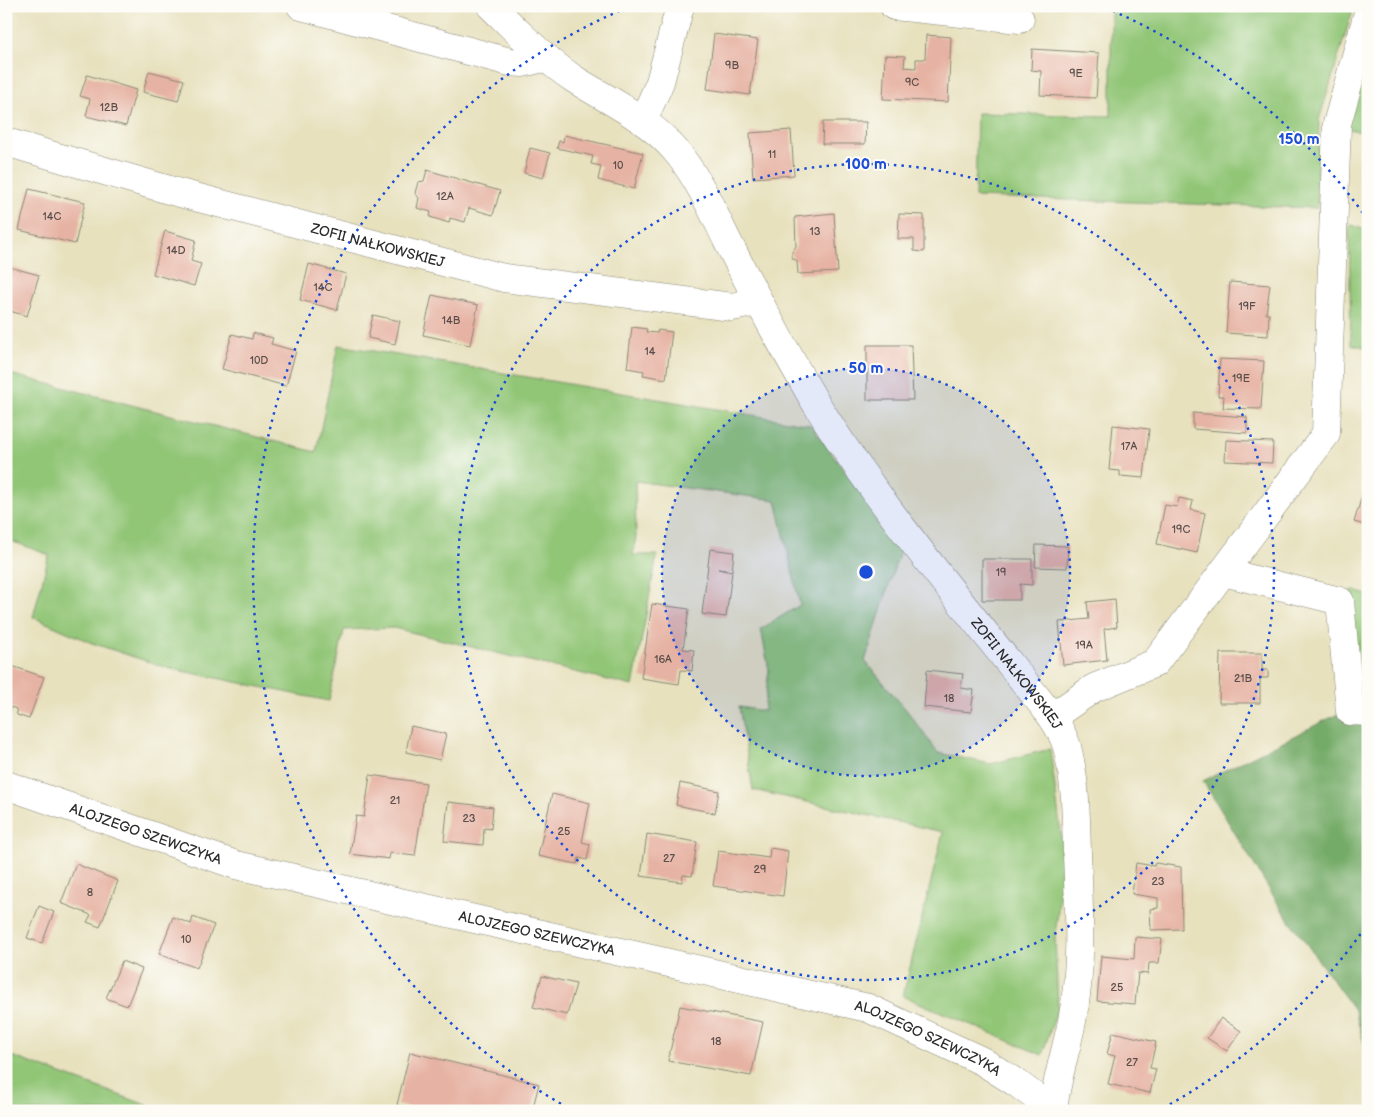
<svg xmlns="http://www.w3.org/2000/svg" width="1374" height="1117" font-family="'Balsamiq Sans',sans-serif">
	<rect width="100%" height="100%" fill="#fdfcf7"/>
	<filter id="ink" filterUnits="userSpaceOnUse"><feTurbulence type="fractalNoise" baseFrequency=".02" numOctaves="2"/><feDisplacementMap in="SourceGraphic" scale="10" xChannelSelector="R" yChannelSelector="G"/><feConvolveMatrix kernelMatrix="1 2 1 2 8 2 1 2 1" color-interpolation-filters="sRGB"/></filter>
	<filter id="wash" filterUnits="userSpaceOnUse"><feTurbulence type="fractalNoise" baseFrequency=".0096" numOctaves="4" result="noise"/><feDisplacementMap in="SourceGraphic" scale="20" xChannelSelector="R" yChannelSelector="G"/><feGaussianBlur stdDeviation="1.12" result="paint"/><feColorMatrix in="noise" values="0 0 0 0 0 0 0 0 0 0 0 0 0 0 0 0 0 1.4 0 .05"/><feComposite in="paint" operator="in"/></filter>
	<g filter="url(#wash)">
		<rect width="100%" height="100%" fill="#e7e1be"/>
		<path fill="#92c677" stroke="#5e7851" d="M1111 6H1354L1319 120 1317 208 975 197 977 113 1111 116Z
			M1368 52V134L1346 128Z
			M1349 224 1368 231V348L1351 344Z
			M338 345 811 425 901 547 865 661 908 712 938 753 991 764 1050 749 1064 857 1055 936 1058 1007 1042 1055 903 996 943 832 753 790 739 707 764 711 769 670 761 629 800 605 776 500 635 481 636 537 633 555H657L633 686 394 628 344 630 329 701 167 668 92 643 33 617 49 555 6 539V373L316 452Z
			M1351 590 1368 595V703L1358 704Z
			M6 1054 163 1111H6Z"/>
		<path fill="#75ab68" stroke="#506b4a" d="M1344 711 1368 718V1058L1355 1011 1282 910 1203 781Z"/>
		<g id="blocks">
			<path fill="#e6b2a3" d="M714 34 758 40 750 95 707 89Z
				M926 35 951 37 948 102 883 99 885 55 905 56 904 67 916 68V59H925Z
				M1032 49 1099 53 1096 98 1040 95 1041 71 1031 70Z
				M149 71 184 80 178 101 143 92Z
				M87 75 136 90 126 126 86 116 90 99 80 96Z
				M823 122H866L865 144H822Z
				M791 130 794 175 753 178 750 133Z
				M564 135 643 153 634 189 598 180 601 166 591 164 593 156 557 148 559 141 563 142Z
				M530 148 550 153 543 178 524 173Z
				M427 170 500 191 493 215 469 208 465 222 450 218 449 223 430 217 431 212 417 208 419 198 415 193 418 182 424 181Z
				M29 189 85 202 75 244 19 230Z
				M834 213 838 272 798 274 797 261 792 258V252L796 246 795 217Z
				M899 214 924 215V252L914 251V239H898Z
				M165 231 196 240 191 261 201 264 194 286 153 274Z
				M309 264 346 274 337 310 300 300Z
				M6 266 39 275 27 316 6 310Z
				M1230 282 1270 285 1266 314H1269L1268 336 1226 333Z
				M432 295 478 305 470 345 423 335Z
				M373 315 400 321 395 344 368 338Z
				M632 327 647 329 646 332 657 333 658 330 672 332 666 379 643 375 644 371 627 368Z
				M253 333 273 338 271 344 296 351 286 386 222 369 232 334 252 339Z
				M867 345H911L913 400H867Z
				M1220 359 1264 361 1261 409 1223 408 1224 396H1218Z
				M1193 413 1247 417V433L1193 429Z
				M1113 425 1149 429 1144 478 1120 476V471L1109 470Z
				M1226 440 1273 442 1272 463 1225 461Z
				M1367 480H1368V526L1354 522Z
				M1179 498 1193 501 1191 510 1205 513 1197 553 1157 544 1165 505 1177 507Z
				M1036 545 1068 546 1067 568 1035 567Z
				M710 549 734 552 732 571 718 569 732 572 726 617 702 614Z
				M982 559H1032V585L1020 584V600H982Z
				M1115 599 1117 627 1104 629 1107 660 1063 665 1059 622 1089 619 1087 602Z
				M652 604 689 609 683 649 694 650 692 671 681 670 679 684 641 678Z
				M1220 653H1262V670H1268V678H1260V703H1219Z
				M6 664 44 677 29 719 17 715 16 709 11 707 10 712 6 710Z
				M927 670 963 674 961 688 974 690 971 712 924 707Z
				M411 726 446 734 440 760 406 752Z
				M370 775 426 783 415 856 390 853 389 859 350 854 356 816 364 817Z
				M680 783 719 791 715 813 676 805Z
				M552 794 590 803 582 842 590 844 587 860 579 858 577 864 538 856Z
				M448 802 493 807 491 829 484 828 483 845 444 841Z
				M647 834 697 842 692 876 683 875 682 882 641 876Z
				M770 848 788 851 783 896 713 886 718 851 769 858Z
				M1136 863 1154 866 1155 863 1181 867 1182 929 1151 930 1150 909 1158 908V898L1132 894Z
				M76 864 118 881 100 927 87 922 91 915 61 903Z
				M39 906 54 912 42 943 27 938Z
				M173 917 191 924 193 917 214 925 197 968 159 954Z
				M1135 937 1162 939 1159 963H1149L1148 974 1138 973 1135 1004 1097 1001 1101 956 1134 959Z
				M122 961 142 969 127 1006 106 998Z
				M542 976 576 984 567 1015 533 1007Z
				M680 1006 763 1022 751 1076 668 1061Z
				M1221 1018 1241 1031 1227 1051 1207 1038Z
				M1113 1032 1156 1042 1150 1068 1156 1069 1150 1093 1108 1084 1115 1056 1107 1054Z
				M410 1052 539 1084 532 1111H422L397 1105Z"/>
		</g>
	</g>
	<g filter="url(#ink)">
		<use href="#blocks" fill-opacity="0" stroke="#898674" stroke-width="1"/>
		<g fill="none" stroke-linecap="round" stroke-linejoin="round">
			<defs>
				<g id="minor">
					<path d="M301 6 510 62 523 63 544 58"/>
					<path id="s1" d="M491 6C518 32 543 58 574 79 609 101 648 118 675 150 700 179 715 217 732 250 758 301 785 351 814 400 883 513 971 613 1052 717 1058 726 1064 736 1067 747 1076 781 1076 819 1077 854 1079 909 1083 966 1072 1021 1066 1052 1056 1080 1053 1111"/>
					<path d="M894 6 1020 19"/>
					<path d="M643 121 660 82 680 6"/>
					<path id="s2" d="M6 142 176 192 504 278 732 307 758 302"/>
					<path d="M1223 572 1340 601 1350 711 1368 712"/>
					<path d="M1052 717 1094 688 1155 663 1326 434 1337 124 1368 13"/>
					<path id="s3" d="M6 785 236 865 868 1008 982 1061 1018 1084 1054 1111"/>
				</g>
			</defs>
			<use href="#minor" stroke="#898674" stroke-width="29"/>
			<use href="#minor" stroke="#fff" stroke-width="28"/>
		</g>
	</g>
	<circle cx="866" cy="572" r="204" fill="#1d4ed8" fill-opacity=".12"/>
	<g fill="none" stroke="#1d4ed8" stroke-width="2.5" stroke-dasharray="2.5 5">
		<circle cx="866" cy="572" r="204"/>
		<circle cx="866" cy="572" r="408"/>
		<path d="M1365 928A613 613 0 0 1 1158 1111M574 1111A613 613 0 0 1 626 8M1106 8A613 613 0 0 1 1365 216"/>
	</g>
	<g text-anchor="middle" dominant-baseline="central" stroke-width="4" stroke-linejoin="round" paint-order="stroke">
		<g font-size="11" fill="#5a4d49">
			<text x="732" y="65">9B</text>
			<text x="1076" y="73">9E</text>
			<text x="912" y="82">9C</text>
			<text x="109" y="107">12B</text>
			<text x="772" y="154">11</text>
			<text x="618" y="165">10</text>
			<text x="445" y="196">12A</text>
			<text x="52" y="216">14C</text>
			<text x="815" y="231">13</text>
			<text x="176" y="250">14D</text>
			<text x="323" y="287">14C</text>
			<text x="1247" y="306">19F</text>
			<text x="451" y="320">14B</text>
			<text x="650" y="351">14</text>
			<text x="259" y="360">10D</text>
			<text x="1241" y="378">19E</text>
			<text x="1129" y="446">17A</text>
			<text x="1181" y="529">19C</text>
			<text x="1001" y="572">19</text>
			<text x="1084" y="645">19A</text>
			<text x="663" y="659">16A</text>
			<text x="1243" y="678">21B</text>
			<text x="949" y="698">18</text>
			<text x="395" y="800">21</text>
			<text x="469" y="818">23</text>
			<text x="564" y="831">25</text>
			<text x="669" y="858">27</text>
			<text x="760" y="869">29</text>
			<text x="1158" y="881">23</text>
			<text x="90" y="892">8</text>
			<text x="186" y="939">10</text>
			<text x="1117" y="987">25</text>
			<text x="716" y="1041">18</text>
			<text x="1132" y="1062">27</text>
		</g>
		<g font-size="14" fill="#2b2b2b" stroke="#fdfcf7">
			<text stroke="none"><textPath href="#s2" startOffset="386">ZOFII NAŁKOWSKIEJ</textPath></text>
			<text stroke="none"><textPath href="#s1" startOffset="862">ZOFII NAŁKOWSKIEJ</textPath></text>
			<text stroke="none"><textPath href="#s3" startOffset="148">ALOJZEGO SZEWCZYKA</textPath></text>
			<text stroke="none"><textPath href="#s3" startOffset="552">ALOJZEGO SZEWCZYKA</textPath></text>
			<text stroke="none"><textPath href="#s3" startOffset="958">ALOJZEGO SZEWCZYKA</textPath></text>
		</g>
	</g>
	<circle cx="866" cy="572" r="8" fill="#1d4ed8" stroke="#fdfcf7" stroke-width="2.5"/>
	<g font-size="15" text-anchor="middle" font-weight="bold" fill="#1d4ed8" stroke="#fdfcf7" stroke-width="4" stroke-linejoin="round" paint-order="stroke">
		<text x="1299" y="144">150 m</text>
		<text x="866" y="169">100 m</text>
		<text x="866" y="373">50 m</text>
	</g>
	<rect width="1374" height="1117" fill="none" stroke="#fdfcf7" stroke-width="25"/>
</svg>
